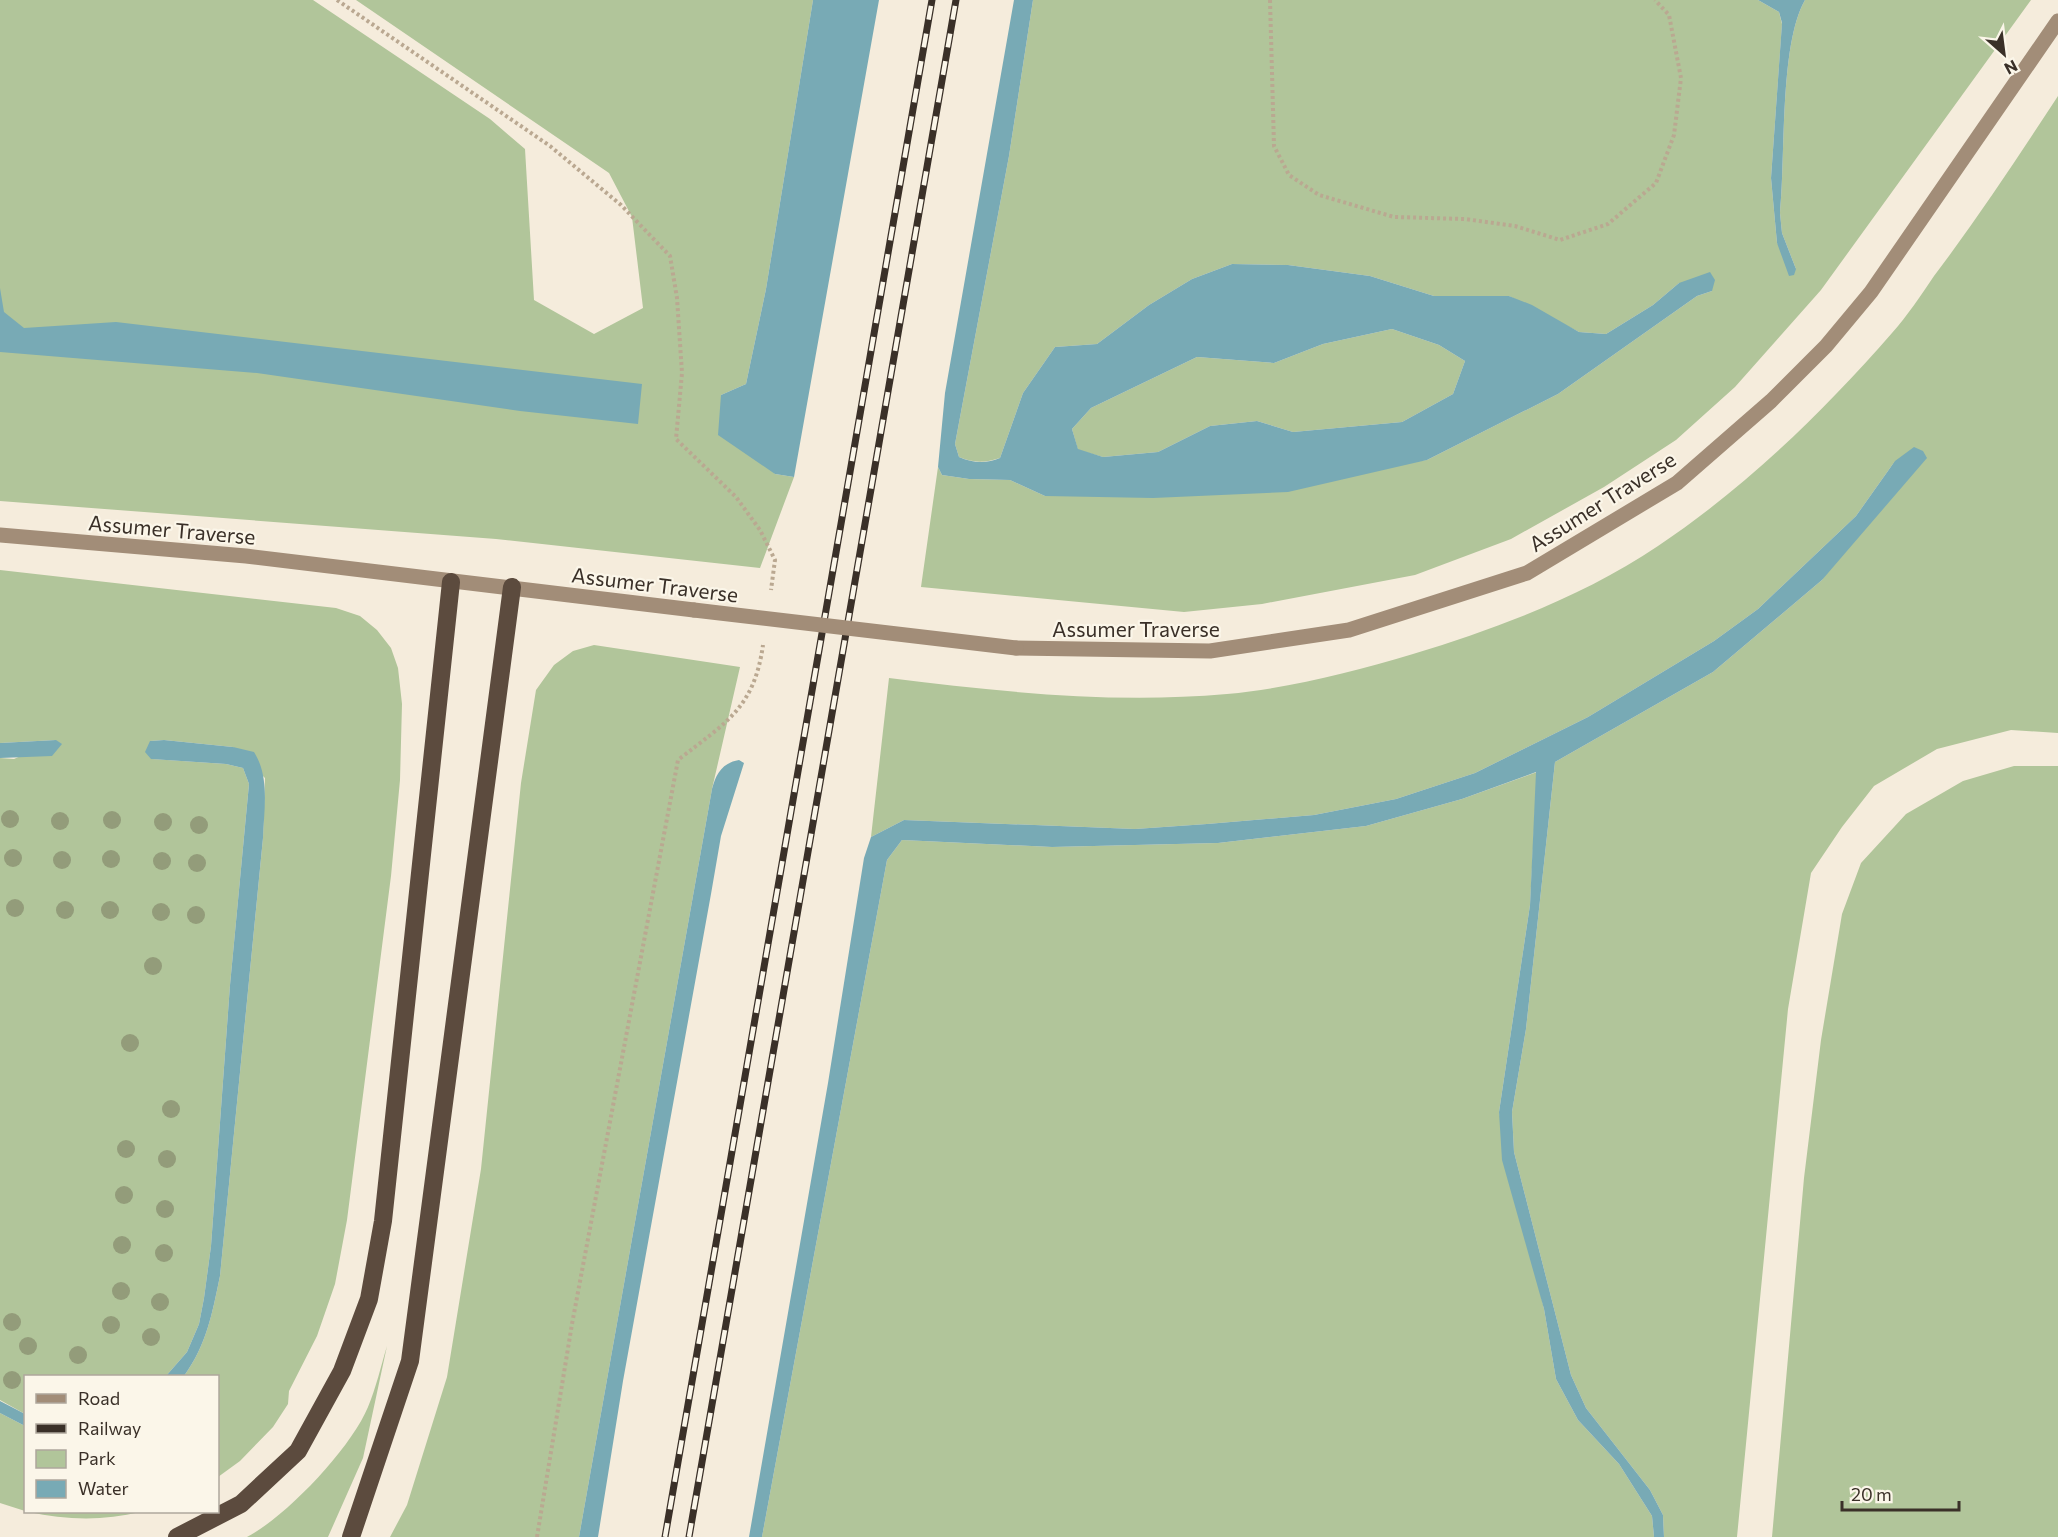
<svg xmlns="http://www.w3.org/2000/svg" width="2058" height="1537" font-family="Commissioner,sans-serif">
	<rect width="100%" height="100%" fill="#f5ecdc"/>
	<path fill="#b1c59a" d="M0 0H313L490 119 525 149 534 300 594 334 643 308 632 217 609 173 356 0H813L766 289 746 384 721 395 775 474 794 477 760 568 496 539 0 501Z
		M1033 0H1758L1779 12 1782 24 1771 178 1777 243 1796 269 1782 233 1780 213C1786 157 1779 46 1805 0H2031L1821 290 1735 387 1676 440 1604 487 1511 539 1415 575 1262 604 1184 612 921 587 938 467 942 475 969 479 1010 480 1045 496 1427 460 1558 394 1697 296 1712 291 1679 283 1653 305 1606 334 1579 332 1509 296H1434L1370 276 1288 265 1232 264 1192 279 1149 305 1097 344 1055 347 1023 393 1000 458C985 463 973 463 959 457L955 444 1009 156Z
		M2058 96V733L2011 730 1937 749 1874 786 1842 827 1811 873 1788 1009 1737 1537H1664L1663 1515 1650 1490 1586 1408 1571 1375 1514 1152 1512 1112 1526 1029 1555 762 1713 672 1822 580 1895 461 1856 516 1758 609 1714 641 1588 717 1475 773 1396 799 1314 815 1207 824 1135 829 904 820 871 837 889 678C1003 692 1112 704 1227 694 1291 688 1352 672 1413 654 1498 628 1584 596 1658 546 1746 487 1822 413 1892 333 1908 315 1921 295 1934 276 1978 218 2018 157 2058 96Z
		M1392 329 1439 345 1465 361 1453 394 1402 422 1293 432 1257 421 1210 426 1158 452 1103 457 1078 450 1072 429 1091 408 1197 357 1274 363 1323 344Z
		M0 570 336 608 360 616 377 630 391 648 398 668 402 704 400 780 391 876 347 1220 335 1284 317 1336 289 1391 288 1404 273 1427 240 1461 218 1477V1376H184C207 1344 212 1314 220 1276L263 838 265 778 233 747 164 740 150 741 152 759 226 764 243 768 249 784 230 985 211 1246 204 1298 199 1324 187 1352 166 1376H26L25 1414 0 1400V758L14 759 56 740 0 743Z
		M594 645 740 667 712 789 579 1537H390L407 1505 447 1377 481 1169 521 783 536 690 554 665 573 651Z
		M2014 766H2058V1537H1772L1804 1178 1821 1040 1842 914 1861 863 1906 814 1963 781Z
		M1537 772 1530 905 1499 1112 1544 1309 1556 1379 1578 1420 1619 1464 1652 1516 1654 1537H762L887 860 902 840 1052 847 1218 843 1366 826 1462 799Z
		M387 1346 363 1458 328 1537H247C287 1516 351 1448 368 1407 376 1388 381 1366 387 1346Z
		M0 1413 25 1426V1511L0 1503Z
		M29 1512H140C104 1521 65 1520 29 1512Z"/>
	<path fill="#78aab5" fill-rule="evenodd" d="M813 0H879L794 477 775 474 718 435 721 395 746 384 766 289Z
		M1014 0H1033L1009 156 955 444 959 457C973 463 986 464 1000 458L1023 393 1055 347 1097 344 1149 305 1192 279 1232 264 1288 265 1370 276 1434 296H1509L1532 305 1579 332 1606 334 1653 305 1679 283 1710 272 1715 280 1712 291 1697 296 1558 394 1427 460 1288 492 1153 498 1045 496 1010 480 969 479 942 475 938 467 945 393ZM1392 329 1439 345 1465 361 1453 394 1402 422 1293 432 1257 421 1210 426 1158 452 1103 457 1078 449 1072 429 1091 408 1197 357 1274 363 1323 344Z
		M1758 0H1805C1779 46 1786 157 1780 213L1782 233 1796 269 1794 275 1789 276 1777 243 1771 178 1782 23 1779 12Z
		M0 288 4 312 24 328 116 322 642 384 638 424 520 411 257 373 0 352Z
		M1914 447 1923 451 1927 458 1822 580 1713 672 1555 762 1526 1029 1512 1112 1514 1152 1571 1375 1586 1408 1650 1490 1663 1515 1664 1537H1654L1652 1516 1619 1464 1578 1420 1556 1379 1544 1309 1502 1160 1499 1112 1530 905 1536 772 1462 799 1366 826 1218 843 1052 847 902 840 887 860 762 1537H749L828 1083 864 858 871 837 904 820 1135 829 1207 824 1314 815 1396 799 1475 773 1588 717 1714 641 1758 609 1856 516 1895 461Z
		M56 740 62 744 52 756 0 758V743Z
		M164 740 233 747 254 752C270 777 264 809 263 838L220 1276C212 1314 207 1344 184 1376H166L187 1352 199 1324 204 1298 211 1246 230 985 249 784 243 768 226 764 151 759 145 752 150 741Z
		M739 760 744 763 721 836 711 894 623 1381 598 1537H579L712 789C716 774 722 763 739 760Z
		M0 1401 25 1414V1426L0 1413Z"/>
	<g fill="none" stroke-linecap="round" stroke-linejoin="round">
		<path stroke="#baa891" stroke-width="4" stroke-dasharray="3 3" stroke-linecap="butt" d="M337 0 550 146 621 205 670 256 677 298 682 373 676 439 736 497 760 530 775 560 771 590
			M1270 0 1274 146 1289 175 1319 195 1394 217 1465 219 1515 226 1560 240 1608 224 1656 183 1674 135 1681 78 1669 15 1655 0
			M537 1537 572 1324 678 760C725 723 754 709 763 645"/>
		<path stroke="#a28d78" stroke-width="15" d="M0 535 246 556 694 610
			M1016 648 1210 651 1349 630 1527 573 1677 483 1771 401 1826 346 1871 292 2058 21"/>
		<path stroke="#5c4b3e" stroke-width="18" d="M177 1537 241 1504 298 1451 342 1371 369 1299 383 1221 451 582
			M351 1537 410 1361 512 587"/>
		<defs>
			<path id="rail" d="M665 1537 932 0
				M689 1537 956 0"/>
		</defs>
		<use href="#rail" stroke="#3a3028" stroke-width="7"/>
		<use href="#rail" stroke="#fbf6e9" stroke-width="4.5" stroke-dasharray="14" stroke-linecap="butt"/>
		<path stroke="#a28d78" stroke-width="15" d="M694 610 1016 648"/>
	</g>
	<g fill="#939c7a">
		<circle cx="10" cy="819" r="9"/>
		<circle cx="112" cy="820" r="9"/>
		<circle cx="60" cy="821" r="9"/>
		<circle cx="163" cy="822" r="9"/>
		<circle cx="199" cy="825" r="9"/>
		<circle cx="13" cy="858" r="9"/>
		<circle cx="111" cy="859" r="9"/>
		<circle cx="62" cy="860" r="9"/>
		<circle cx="162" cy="861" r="9"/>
		<circle cx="197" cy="863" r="9"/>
		<circle cx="15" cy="908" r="9"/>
		<circle cx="65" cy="910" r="9"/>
		<circle cx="110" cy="910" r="9"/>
		<circle cx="161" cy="912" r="9"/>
		<circle cx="196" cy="915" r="9"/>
		<circle cx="153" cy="966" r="9"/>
		<circle cx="130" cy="1043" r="9"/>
		<circle cx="171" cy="1109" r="9"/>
		<circle cx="126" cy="1149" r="9"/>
		<circle cx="167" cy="1159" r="9"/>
		<circle cx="124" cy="1195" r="9"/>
		<circle cx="165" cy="1209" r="9"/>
		<circle cx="122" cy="1245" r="9"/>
		<circle cx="164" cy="1253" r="9"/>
		<circle cx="121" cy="1291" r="9"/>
		<circle cx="160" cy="1302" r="9"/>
		<circle cx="12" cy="1322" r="9"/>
		<circle cx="111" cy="1325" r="9"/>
		<circle cx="151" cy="1337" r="9"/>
		<circle cx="28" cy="1346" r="9"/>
		<circle cx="78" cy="1355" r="9"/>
		<circle cx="12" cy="1380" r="9"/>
	</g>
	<g text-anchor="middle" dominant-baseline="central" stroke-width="4.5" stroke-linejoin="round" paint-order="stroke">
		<g font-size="21" fill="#3a3028" stroke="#fbf6e9">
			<text transform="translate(1602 501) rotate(-32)">Assumer Traverse</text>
			<text transform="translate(172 529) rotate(5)">Assumer Traverse</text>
			<text transform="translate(655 584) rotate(7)">Assumer Traverse</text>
			<text x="1136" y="628">Assumer Traverse</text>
		</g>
	</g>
	<rect x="24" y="1375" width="195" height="138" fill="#fbf6e9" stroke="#aea79c" stroke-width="1.5"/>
	<rect x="36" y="1394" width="30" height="9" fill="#a28d78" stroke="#aea79c" stroke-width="1.5"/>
	<text x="78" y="1405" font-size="18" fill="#3a3028">Road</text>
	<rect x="36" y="1424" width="30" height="9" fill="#3a3028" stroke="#aea79c" stroke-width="1.5"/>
	<text x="78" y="1435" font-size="18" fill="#3a3028">Railway</text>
	<rect x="36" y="1450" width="30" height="18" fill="#b1c59a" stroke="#aea79c" stroke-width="1.5"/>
	<text x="78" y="1465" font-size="18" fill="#3a3028">Park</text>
	<rect x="36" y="1480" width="30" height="18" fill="#78aab5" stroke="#aea79c" stroke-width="1.5"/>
	<text x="78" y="1495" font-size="18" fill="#3a3028">Water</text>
	<g transform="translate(2004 54) rotate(152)" stroke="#fbf6e9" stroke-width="4.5" paint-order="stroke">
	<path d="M0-4.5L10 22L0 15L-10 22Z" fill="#3a3028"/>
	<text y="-9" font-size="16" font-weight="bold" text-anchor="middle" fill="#3a3028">N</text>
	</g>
	<path d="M1842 1501v9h117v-9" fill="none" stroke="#3a3028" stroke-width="3"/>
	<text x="1851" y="1501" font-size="18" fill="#3a3028" stroke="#fbf6e9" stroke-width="4.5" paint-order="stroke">20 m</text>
</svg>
